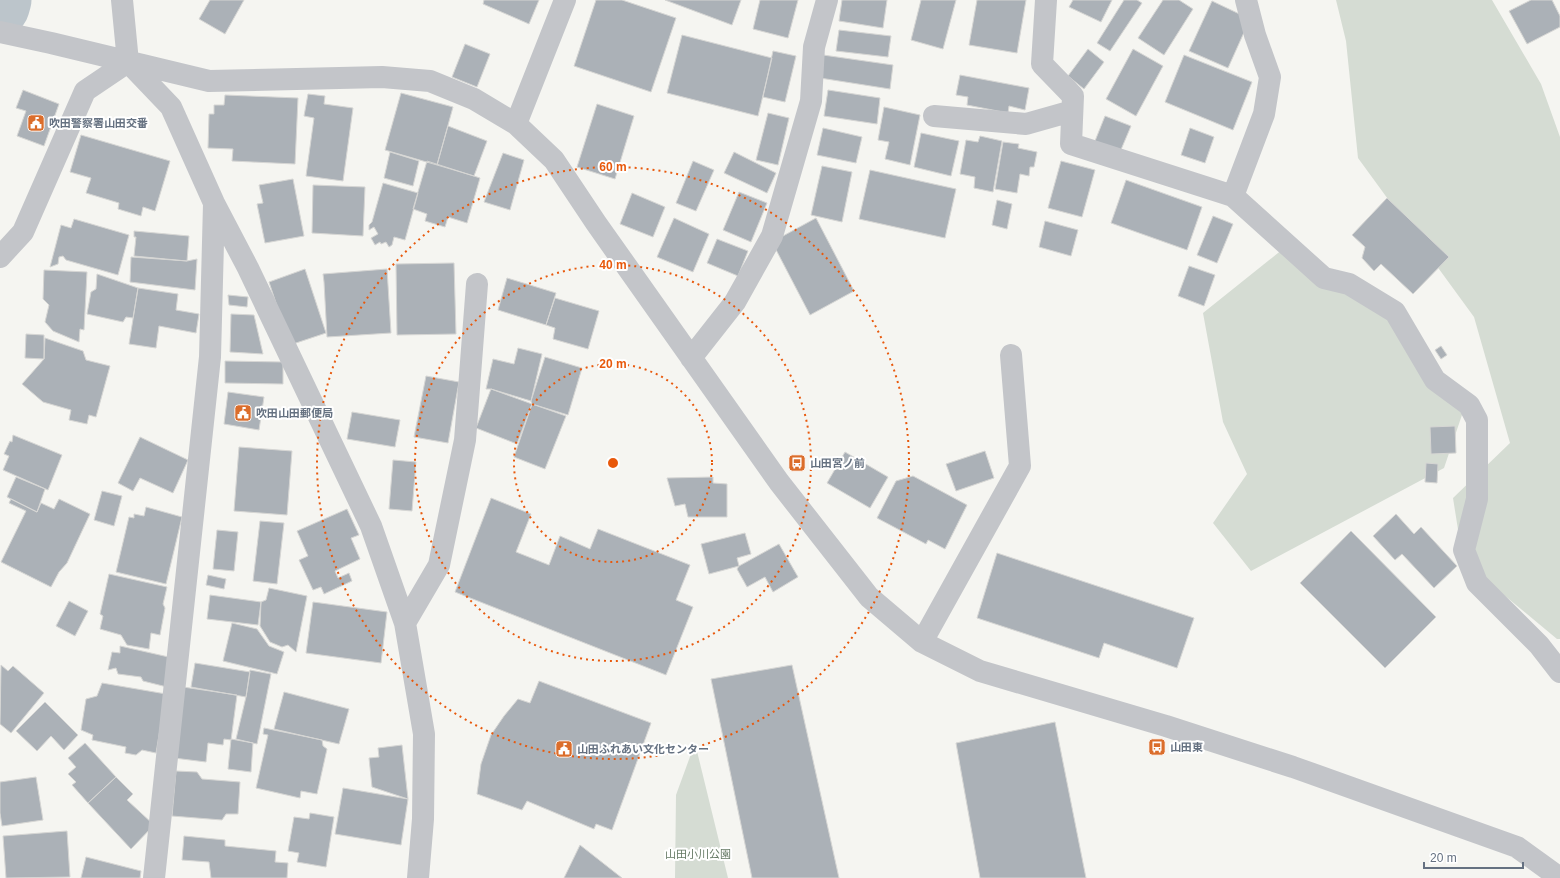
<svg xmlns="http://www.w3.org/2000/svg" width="1560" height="878" font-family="Arial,'Noto Sans JP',sans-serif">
	<rect width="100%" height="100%" fill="#f5f5f1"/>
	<path fill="#d5dcd3" d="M1336 0H1492L1541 84 1560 137V639H1557L1463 561 1453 498 1510 443 1474 317 1358 158 1346 41Z
		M1288 245 1380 301 1466 403 1444 468 1251 571 1213 523 1247 474 1223 422 1203 313Z
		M695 743 728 878H675L676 795Z"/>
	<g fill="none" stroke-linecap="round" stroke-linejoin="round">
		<path stroke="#bcc5cb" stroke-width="59" d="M0 7 2 0"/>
	</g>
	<path fill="#abb1b7" stroke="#d6d6d4" d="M210 0H244L225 34 199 19Z
		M484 0H539L529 24 483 4Z
		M596 0H622L676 18 651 92 574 66Z
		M665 0H741L732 25Z
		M760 0H798L788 38 753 29Z
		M842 0H887L883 28 839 21Z
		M921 0H956L943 49 911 40Z
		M977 0H1026L1017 53 969 45Z
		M1073 0H1112L1101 22 1069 7Z
		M1124 0H1137L1142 3 1110 51 1097 43Z
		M1163 0H1179L1193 9 1164 55 1138 38Z
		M1531 0H1552L1560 16V27L1527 44 1509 11Z
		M1212 1 1250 19 1228 68 1189 51Z
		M839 30 891 36 888 57 836 51Z
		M682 35 772 58 758 116 667 93Z
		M465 44 490 54 477 87 452 77Z
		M1088 49 1104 62 1084 89 1068 76Z
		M1133 49 1163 66 1136 116 1106 99Z
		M773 51 796 56 785 102 763 97Z
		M823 55 893 65 890 89 820 78Z
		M1184 55 1252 82 1233 130 1165 102Z
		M960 75 1029 88 1025 110 1009 106 1008 113 967 105 968 97 956 95Z
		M23 90 59 104 44 146 17 136 26 111 16 108Z
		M828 90 880 98 877 124 824 116Z
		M401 93 453 107 437 165 385 150Z
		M308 94 325 96 324 104 353 108 343 181 306 176 314 118 304 116Z
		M225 95 298 98 295 164 232 161 233 149 208 148 209 114H214V105H224Z
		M597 104 634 116 615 179 577 167Z
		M884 107 920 115 910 165 885 159 889 142 878 140Z
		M768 113 789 118 778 165 756 160Z
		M1105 116 1131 126 1120 152 1095 141Z
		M448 126 487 141 474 176 437 165Z
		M823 128 862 137 856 163 817 155Z
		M1190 128 1214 137 1205 163 1181 155Z
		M921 133 959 141 951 176 914 167Z
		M81 135 170 161 155 211 143 207 141 216 118 209 119 203 86 193 91 178 70 172Z
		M980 136 1002 141 993 192 974 188 975 177 960 174 966 140 978 142Z
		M1003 142 1019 144 1018 148 1037 152 1034 167H1030L1029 176 1020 174 1017 193 995 189Z
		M390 152 419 161 413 186 384 178Z
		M734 152 776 173 767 193 724 173Z
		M503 153 524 160 510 210 484 202Z
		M427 161 480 178 467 223 448 217 445 227 425 221 427 214 413 209Z
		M693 161 714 170 696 211 676 203Z
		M1061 161 1095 170 1082 217 1048 208Z
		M822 166 852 172 842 222 811 215Z
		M870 170 956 189 945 238 859 219Z
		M293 179 304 236 265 243 257 204 263 203 259 185Z
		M1126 180 1202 207 1187 250 1111 223Z
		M383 183 418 193 405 240 394 237 392 245 389 247 386 242 381 244 380 242 375 245 371 238 378 234 374 227 369 230V225L372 222Z
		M313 185 365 187 363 236 312 233Z
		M739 192 767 203 751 242 723 230Z
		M632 193 665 207 653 237 620 224Z
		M1387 198 1449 257 1413 294 1381 264 1374 271 1362 258 1365 247 1352 235Z
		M997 200 1012 204 1007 229 992 225Z
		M1213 216 1233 224 1217 263 1197 255Z
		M674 218 709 234 693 272 657 257Z
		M816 218 854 291 810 315 772 242Z
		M74 219 129 235 118 275 66 260 63 256 59 257 58 264 50 267 61 225 71 228Z
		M1045 221 1078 230 1071 256 1039 247Z
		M134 231 189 236 187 261 134 256 136 237H134Z
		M717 239 748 251 738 276 707 263Z
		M131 257 187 261 197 259 195 290 130 282Z
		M454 263 456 334 397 335 396 264Z
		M1189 266 1215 275 1204 306 1178 296Z
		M305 269 326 333 290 345 269 282Z
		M387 269 391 333 327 337 324 282 323 274Z
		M44 270 87 272 84 330 80 329 79 342 53 331 45 322 49 305 43 299Z
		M97 274 138 288 133 318 126 317 123 322 87 314 91 292 96 289Z
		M507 278 556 293 546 325 498 310Z
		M138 288 178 294 176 310 199 314 196 333 159 326 156 348 129 344Z
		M228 295 248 297 247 307 229 305Z
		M555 298 599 311 588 349 553 339 555 328 546 325Z
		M231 314 254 315 263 354 230 352Z
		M26 334 44 335V359L25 358Z
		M45 338 83 351 86 360 110 366 96 417 89 415 87 424 69 420 71 410 43 402 22 384 44 359Z
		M1441 346 1447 355 1441 359 1435 350Z
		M518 348 542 354 531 401 491 389H486L493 359 514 364Z
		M545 357 582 368 568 415 532 404 531 401Z
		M225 361 283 362V384L225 383Z
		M426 376 459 382 448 443 414 437Z
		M491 389 532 404 517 444 476 428Z
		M228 392 264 397 259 430 224 424Z
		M532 404 566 416 545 469 514 457Z
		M352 412 400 420 395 447 347 439Z
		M1455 426 1456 453 1431 454 1430 427Z
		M13 435 62 455 48 490 3 470 9 456 4 454 10 441 12 442Z
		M140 437 188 460 173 493 140 478 133 491 118 483Z
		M239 447 292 451 287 515 234 511Z
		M985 451 994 478 956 491 946 464Z
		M845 452 888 477 870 508 827 483Z
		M393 460 416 462 412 511 389 509Z
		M1426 463 1438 464 1437 483 1425 482Z
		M913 476 967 505 945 549 928 540 926 544 877 518 896 481Z
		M16 477 45 489 37 512 7 497Z
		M713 477V483L727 484V517H688L685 504 675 506 667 478Z
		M102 491 122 496 114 526 94 520Z
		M491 498 531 514 516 552 549 565 560 536 590 549 598 529 690 565 676 600 693 607 666 675 455 592Z
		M11 499 37 512 41 503 54 509 59 499 90 514 67 563 59 572 51 587 1 562 26 511 9 503Z
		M146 507 182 517 166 584 116 572 129 517 134 518V514L144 516Z
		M347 509 359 535 351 538 360 559 335 571 338 578 349 573 352 581 324 594 321 587 313 590 299 560 308 556 297 531Z
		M1396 514 1414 534 1421 527 1457 566 1434 588 1402 554 1395 560 1373 536Z
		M260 521 284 523 277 584 253 581Z
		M217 530 238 532 234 571 213 569Z
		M1351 531 1436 617 1385 668 1300 583Z
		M745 533 751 554 737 558 739 566 709 574 701 544Z
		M779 544 798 577 773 592 765 577 747 587 737 569 739 566Z
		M997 553 1194 618 1177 668 1104 643 1099 658 977 618Z
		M109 574 167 587 163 604 165 608 160 635 151 633 149 649 127 645 121 635 100 629 103 616 100 614Z
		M208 575 226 579 224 589 206 585Z
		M269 588 307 596 296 652 288 645 282 647 270 642 260 626 261 602 266 600Z
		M210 595 261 602 258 625 207 619Z
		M69 601 88 611 75 636 56 626Z
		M313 602 387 612 381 663 306 653Z
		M232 623 257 629 269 646 284 652 277 674 223 661Z
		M120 646 173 658 167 687 143 681 141 677 118 674 116 668 108 670 112 652 120 653Z
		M195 663 250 672 246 697 191 687Z
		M1 665 8 671 13 666 44 693 11 733 0 724Z
		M792 665 839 878H752L711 679Z
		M250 670 271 674 257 744 236 739 246 697Z
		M539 681 651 723 612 830 596 824 594 829 527 801 522 810 477 794 481 764 491 735 504 716 518 699 530 703Z
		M102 683 166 694 156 753 142 750 136 755 125 753 126 747 92 740 93 735 81 730 86 699 97 696Z
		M183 687 237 695 231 740 224 739 223 745 208 743 206 762 174 758Z
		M284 692 349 709 339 744 274 729Z
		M45 702 78 735 64 750 51 736 37 751 16 731Z
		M1055 722 1086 878H980L956 743Z
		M264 728 322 740 323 746 327 749 317 794 301 791 300 798 256 788 268 735 263 734Z
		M231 739 253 743 251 772 228 769Z
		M85 743 116 777 88 803 72 785 76 782 68 774 76 767 68 758Z
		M402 745 408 799 372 787 369 758 379 757 378 748Z
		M176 771 197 772 202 779 240 782 238 814H226L222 820 172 816Z
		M36 777 43 820 2 826 0 813V782Z
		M116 777 133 794 127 800 154 825 131 849 88 803Z
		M343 788 408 799 401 845 335 834Z
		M310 813 334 817 326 867 297 862 299 853 288 851 294 817 309 819Z
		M67 831 70 877 6 878 3 836Z
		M184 836 225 840V846L276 851 275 862 288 863 287 878H211L209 862 182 860Z
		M580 845 622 878H564Z
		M86 857 141 871 140 878H81Z"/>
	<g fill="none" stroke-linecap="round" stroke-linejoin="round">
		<path stroke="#c3c5c9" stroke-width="22" d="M122 0 128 62 171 107 214 203 248 268 371 526 405 623 424 734 423 819 418 878
			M1046 0 1042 64 1073 96 1071 144 1233 196 1324 278 1349 284 1395 312 1435 380 1469 405 1477 420V499L1464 550 1477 583 1539 645 1560 672
			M0 32 51 43 209 81 382 77 430 81 474 99 516 124 554 160 596 223 779 482 869 597 922 642 980 671 1166 726 1293 767 1517 847 1560 878
			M934 116 1026 124 1072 111
			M516 124 565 0
			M1233 196 1264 114 1270 77 1255 35 1246 0
			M0 257 23 232 85 91 128 62
			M691 358 735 302 772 236 811 101 814 47 827 0
			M405 623 439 565 465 440 477 284
			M922 642 1020 466 1011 355
			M154 878 210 357 214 204"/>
	</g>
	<g fill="none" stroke="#e8590c" stroke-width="2" stroke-dasharray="2 4">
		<circle cx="613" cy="463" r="99"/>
		<circle cx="613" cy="463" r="198"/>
		<circle cx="613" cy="463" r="296"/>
	</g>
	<defs>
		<symbol id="civic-square" viewBox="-11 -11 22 22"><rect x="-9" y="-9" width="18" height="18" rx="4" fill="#db6d2b" stroke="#fff"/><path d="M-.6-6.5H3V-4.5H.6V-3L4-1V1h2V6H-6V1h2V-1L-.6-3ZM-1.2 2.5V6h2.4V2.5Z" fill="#fff"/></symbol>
		<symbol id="bus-square" viewBox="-11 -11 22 22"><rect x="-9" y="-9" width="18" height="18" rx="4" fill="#db6d2b" stroke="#fff"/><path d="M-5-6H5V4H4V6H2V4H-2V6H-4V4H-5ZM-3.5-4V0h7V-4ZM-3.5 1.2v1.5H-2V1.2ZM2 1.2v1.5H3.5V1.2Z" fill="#fff"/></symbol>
	</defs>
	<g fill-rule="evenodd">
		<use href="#civic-square" x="26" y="113" width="20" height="20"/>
		<use href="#civic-square" x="233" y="403" width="20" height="20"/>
		<use href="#bus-square" x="787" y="453" width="20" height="20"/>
		<use href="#bus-square" x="1147" y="737" width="20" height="20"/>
		<use href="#civic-square" x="554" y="739" width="20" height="20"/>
	</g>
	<g text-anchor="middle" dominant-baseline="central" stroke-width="4" stroke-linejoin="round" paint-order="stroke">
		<g font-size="11" font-weight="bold" fill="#657181" stroke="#fff" text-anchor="start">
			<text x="49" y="123">吹田警察署山田交番</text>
			<text x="256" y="413">吹田山田郵便局</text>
			<text x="810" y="463">山田宮ノ前</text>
			<text x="1170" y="747">山田東</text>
			<text x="577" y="749">山田ふれあい文化センター</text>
		</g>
		<g font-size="11" fill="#657964" stroke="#fff">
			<text x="698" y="854">山田小川公園</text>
		</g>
	</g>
	<circle cx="613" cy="463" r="6" fill="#e8590c" stroke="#fff" stroke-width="2"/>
	<g font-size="12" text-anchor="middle" font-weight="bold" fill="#e8590c" stroke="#fff" stroke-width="4" stroke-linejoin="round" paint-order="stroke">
		<text x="613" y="171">60 m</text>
		<text x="613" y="269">40 m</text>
		<text x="613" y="368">20 m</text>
	</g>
	<path d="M1424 862v6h99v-6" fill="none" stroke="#657181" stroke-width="2"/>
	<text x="1430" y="862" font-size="12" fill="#657181" stroke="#ffffff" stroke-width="3" paint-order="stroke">20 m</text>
</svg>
